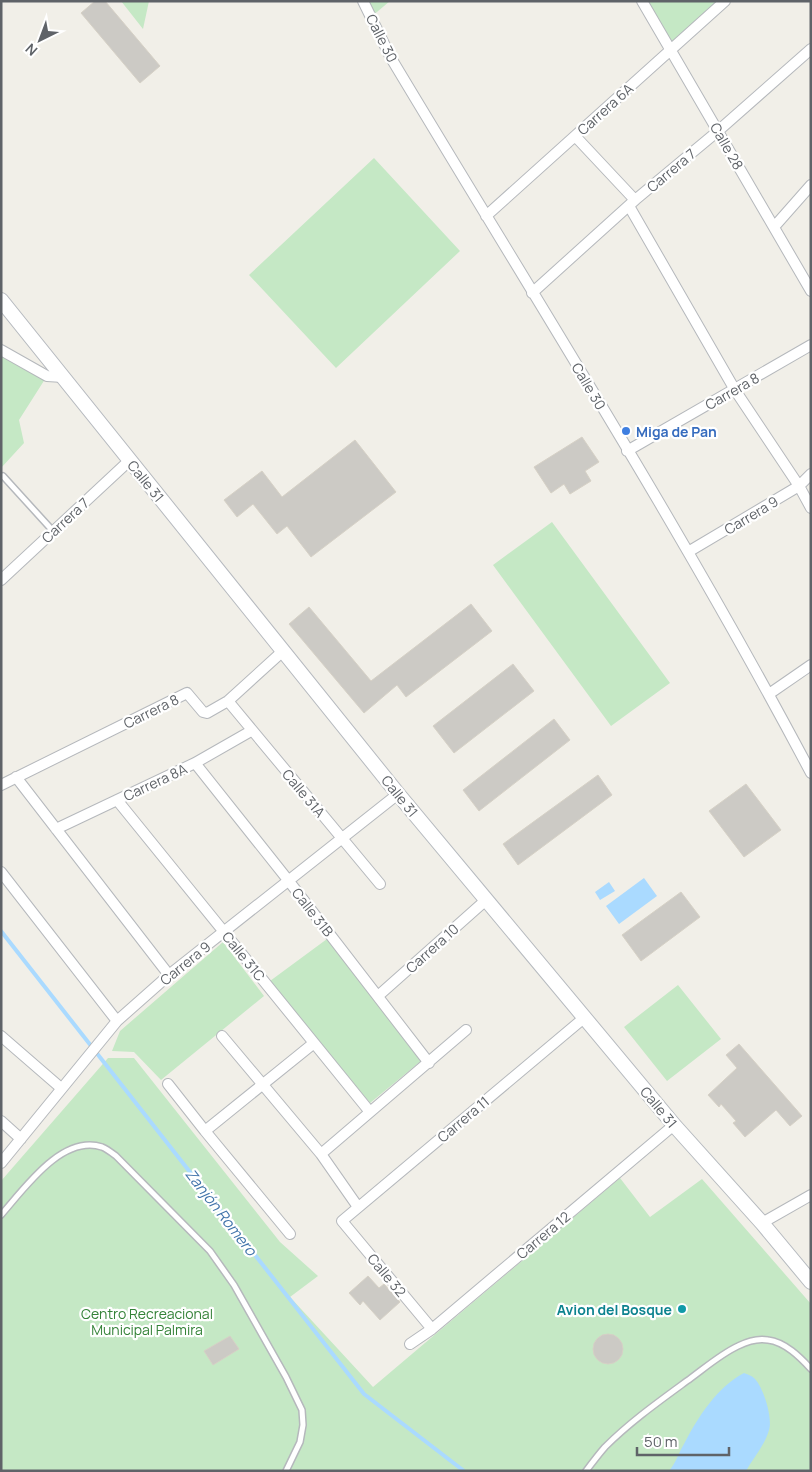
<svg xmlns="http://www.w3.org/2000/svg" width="812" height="1472" font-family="Manrope,sans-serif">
	<rect width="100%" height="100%" fill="#f1efe8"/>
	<path fill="#c5e8c5" d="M121 1H149L143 29Z
		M363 1H390L371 17Z
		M642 1H725L671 48Z
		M374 158 460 251 336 368 249 275Z
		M1 350 47 376 19 420 24 443 1 468Z
		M552 522 670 683 611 726 493 565Z
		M327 939 421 1061 370 1103 270 981Z
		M223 942 264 996 161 1080 134 1052 112 1051 120 1031Z
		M678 985 721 1039 667 1081 624 1027Z
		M108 1058H134L280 1242 318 1276 290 1297 373 1387 620 1178 650 1217 702 1179 811 1304V1471H1V1181Z"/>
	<path fill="#aadaff" d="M644 878 657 896 619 924 606 906Z
		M609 882 615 891 600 900 595 892Z
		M744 1373C747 1374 752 1376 754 1378 763 1386 773 1418 769 1430 765 1445 753 1458 746 1471H669C677 1461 678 1454 684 1444 698 1417 717 1387 744 1373Z"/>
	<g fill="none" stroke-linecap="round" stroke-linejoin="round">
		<path stroke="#aadaff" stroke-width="4" d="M1 931 364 1394 464 1471"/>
	</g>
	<path fill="#cccac5" stroke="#d6d1c6" d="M95 1H105L160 66 140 83 81 13Z
		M582 437 599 462 585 471 591 481 570 494 564 484 551 493 534 467Z
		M355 440 396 492 311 557 287 526 277 534 253 504 237 517 224 500 262 471 282 497Z
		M471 604 492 631 406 697 397 685 364 713 289 624 309 607 371 681Z
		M513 664 534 691 454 753 433 726Z
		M554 719 570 740 479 811 463 790Z
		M598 775 612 795 518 865 503 844Z
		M746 784 781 830 744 857 709 811Z
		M681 892 700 917 641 961 622 935Z
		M739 1044 802 1116 790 1126 776 1110 745 1137 733 1123 736 1121 721 1104 719 1107 708 1095 737 1068 726 1055Z
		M368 1276 379 1288 384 1284 400 1302 380 1320 363 1301 360 1305 349 1293Z
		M593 1349a15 15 0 1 1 30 0a15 15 0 1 1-30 0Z
		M230 1336 239 1349 213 1365 204 1351Z"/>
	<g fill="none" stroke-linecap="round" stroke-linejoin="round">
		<defs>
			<path id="lane" d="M3 476 53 531
				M1 1215C24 1189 62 1134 102 1147 107 1149 112 1153 116 1156L210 1251 234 1285 286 1377 302 1410 303 1425 300 1442 286 1471
				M586 1471C592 1463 598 1455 605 1447 631 1421 661 1400 691 1378 706 1367 721 1354 738 1346 746 1342 758 1338 768 1340 785 1342 800 1357 811 1369"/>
			<path id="street" d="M363 1 391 58C533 295 682 529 811 773
				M642 1 811 291
				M575 136 635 200
				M629 206 735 390 799 486 811 508
				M486 216 725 1
				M774 227 811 185
				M532 293 635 200 718 131 811 49
				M1 350 47 376 63 377
				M627 451 811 345
				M688 552 799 486 811 474
				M1 580 130 460
				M769 694 811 665
				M228 701 380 884
				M195 763 288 880 429 1063
				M16 777 169 975
				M1 785 187 693 203 712 207 713 228 701 283 651
				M117 800 370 1112
				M56 829 195 763 251 731
				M1 872 117 1021
				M378 996 486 900
				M1 1036 61 1088
				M222 1036 321 1154 358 1207
				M168 1084 205 1131 290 1234
				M1 1121 21 1139
				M205 1131 314 1043
				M321 1154 466 1030
				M1 1163 117 1021 169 975 398 794
				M762 1223 811 1195
				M432 1329 342 1221 584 1018
				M410 1344 432 1329 674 1125"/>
			<path id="secondary" d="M1 300 398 794 674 1125 762 1223 811 1282"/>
		</defs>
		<use href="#lane" stroke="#b5b8bc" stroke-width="8"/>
		<use href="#street" stroke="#b5b8bc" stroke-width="12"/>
		<use href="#secondary" stroke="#b6babf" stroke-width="16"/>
		<use href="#lane" stroke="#fff" stroke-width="5"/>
		<use href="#street" stroke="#fff" stroke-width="10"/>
		<use href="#secondary" stroke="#fff" stroke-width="14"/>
	</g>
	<circle fill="#3f7fe0" stroke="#fff" stroke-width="2" cx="626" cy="431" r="5"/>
	<circle fill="#0f9aa8" stroke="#fff" stroke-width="2" cx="682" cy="1309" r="5"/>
	<g text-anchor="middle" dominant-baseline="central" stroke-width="4.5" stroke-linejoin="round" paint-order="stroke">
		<g font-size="14" fill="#5f6368" stroke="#fff">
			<text transform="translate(382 38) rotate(63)">Calle 30</text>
			<text transform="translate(605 109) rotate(-42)">Carrera 6A</text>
			<text transform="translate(727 146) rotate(60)">Calle 28</text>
			<text transform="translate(671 170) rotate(-40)">Carrera 7</text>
			<text transform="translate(589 386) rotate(59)">Calle 30</text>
			<text transform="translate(732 391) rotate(-30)">Carrera 8</text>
			<text transform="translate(146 481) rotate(51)">Calle 31</text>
			<text transform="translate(751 515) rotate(-31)">Carrera 9</text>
			<text transform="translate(65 520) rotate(-43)">Carrera 7</text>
			<text transform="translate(151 711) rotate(-26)">Carrera 8</text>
			<text transform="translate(155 782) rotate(-25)">Carrera 8A</text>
			<text transform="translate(304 793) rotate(50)">Calle 31A</text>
			<text transform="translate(400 796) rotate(51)">Calle 31</text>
			<text transform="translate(313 912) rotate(52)">Calle 31B</text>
			<text transform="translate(432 948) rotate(-42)">Carrera 10</text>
			<text transform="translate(244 956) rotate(51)">Calle 31C</text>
			<text transform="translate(185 963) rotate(-39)">Carrera 9</text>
			<text transform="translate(659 1107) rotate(50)">Calle 31</text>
			<text transform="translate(463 1119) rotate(-40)">Carrera 11</text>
			<text transform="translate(543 1235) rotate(-40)">Carrera 12</text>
			<text transform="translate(387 1275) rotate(50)">Calle 32</text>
		</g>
		<g font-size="14" font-weight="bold" fill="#366cbe" stroke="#fff" text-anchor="start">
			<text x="636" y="431">Miga de Pan</text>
		</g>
		<g font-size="14" font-weight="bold" fill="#0d838f" stroke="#fff" text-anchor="end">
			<text x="672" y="1309">Avion del Bosque</text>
		</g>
		<g font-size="14" fill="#348238" stroke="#fff">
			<text x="147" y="1313">Centro Recreacional<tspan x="147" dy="16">Municipal Palmira</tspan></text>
		</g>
		<g font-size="15" font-style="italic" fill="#4174aa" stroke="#fff">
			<text transform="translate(221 1212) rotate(52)">Zanjón Romero</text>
		</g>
	</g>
	<rect width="812" height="1472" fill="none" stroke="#5f6368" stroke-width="5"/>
	<g transform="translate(40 40) rotate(222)" stroke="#ffffff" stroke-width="4" paint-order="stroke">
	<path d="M0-4L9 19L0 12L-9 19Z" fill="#5f6368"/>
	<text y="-8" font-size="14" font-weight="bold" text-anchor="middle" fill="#5f6368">N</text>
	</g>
	<path d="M637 1447v8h92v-8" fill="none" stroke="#5f6368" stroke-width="2.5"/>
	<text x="644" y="1447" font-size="15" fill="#5f6368" stroke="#ffffff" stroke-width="4" paint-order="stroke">50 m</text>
</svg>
